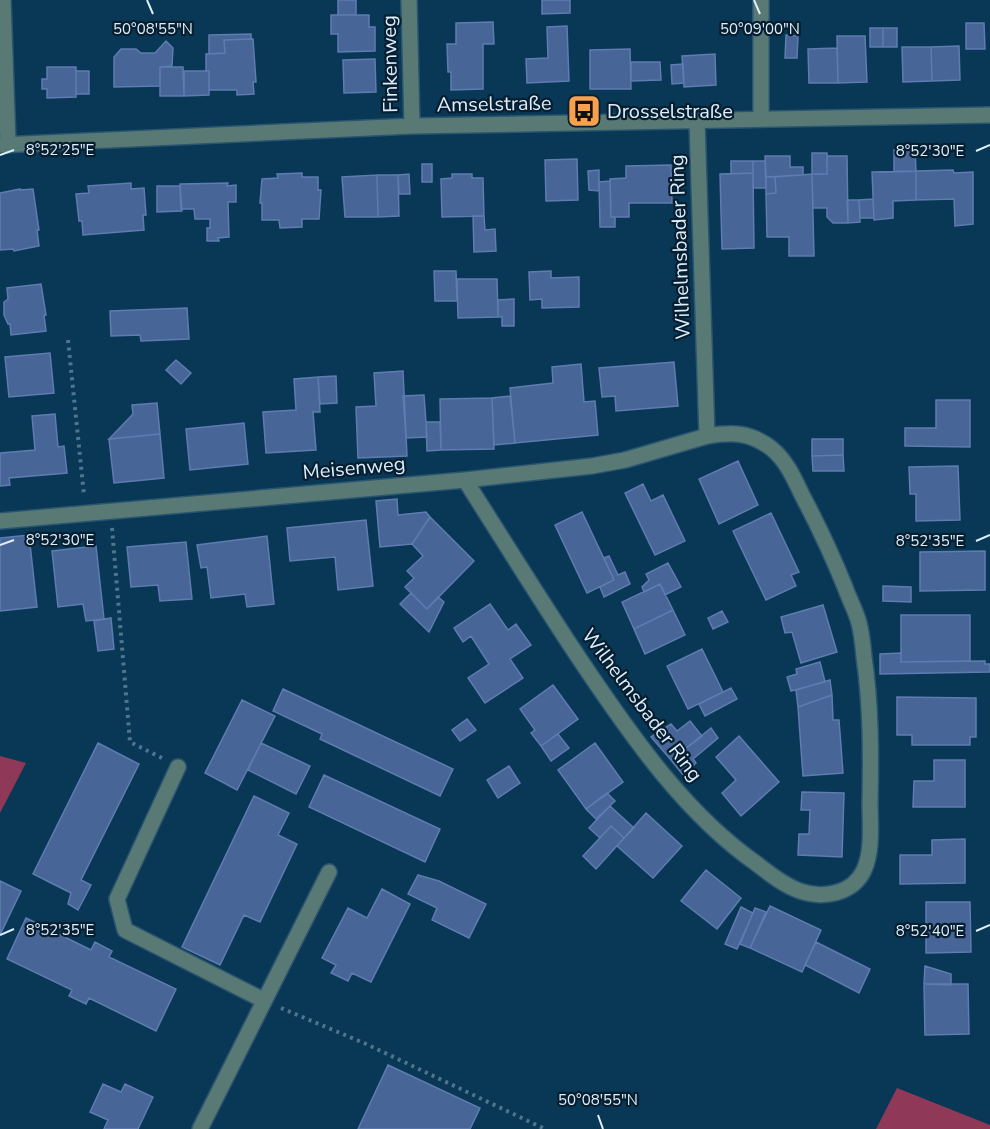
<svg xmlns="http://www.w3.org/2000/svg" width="990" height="1129" font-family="'Nunito Sans',sans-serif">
	<rect width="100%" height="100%" fill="#083855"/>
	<path fill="#903857" d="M0 756 26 763 0 813Z
		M897 1088 990 1125V1129H876Z"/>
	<path fill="#486597" stroke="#5e7cb0" stroke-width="1.5" d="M338 0H356V15H338Z
		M542 0H570V13L542 14Z
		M331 15H369V27H375V51L338 52V34H331Z
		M493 22 494 44H483V89L451 90V72H448L447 44H456V23Z
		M966 23H984L985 49H966Z
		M567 26 569 81 527 83 526 59 548 58 547 27Z
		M870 28H883V47H870Z
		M883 28H897V47H883Z
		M251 34V39L224 40 225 53 209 54V35Z
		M786 35 798 36 797 58H785Z
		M837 36H865L867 82 838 83Z
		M253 39 256 82H253L254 94 237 95V90H209V71H206V54L225 53 224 40Z
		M166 41 173 48 172 66 160 67V86L114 87V57L121 49H136L141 53H155Z
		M959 46 960 80 932 81 931 47Z
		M902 47H931L932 81 903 82Z
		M837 48 838 83H809L808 49Z
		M630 49 631 89H590V50Z
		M715 54 716 85 684 87 682 56Z
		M375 59 376 92 344 93 343 60Z
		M631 62H660L661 80 631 81Z
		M683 64 684 83 672 84 671 65Z
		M47 67H76V97L47 98V89H42V79H47Z
		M160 67H183L184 96H160Z
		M76 71H89V94H76Z
		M184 71H209V95L184 96Z
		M915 149 916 171 894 172V150Z
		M812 153H827V174H812Z
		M765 156H790V167H803V175L766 177Z
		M827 156H847L848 223H833L827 217V208H813L812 174H827Z
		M577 159 578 200 546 201 545 160Z
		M731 161H753V173L731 174Z
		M753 161H765L766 188H753Z
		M422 164H432V182H422Z
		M671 165 672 203H629V217H611L610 179 626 178V166Z
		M599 170V191L589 190 588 171Z
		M953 170 954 173 973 172V224L955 226 954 199 916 200V171Z
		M916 171V200L893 201V218L874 220 872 172Z
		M302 173V177H318V190H321L319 219H302V227L280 228 279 220H262V203H260L262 179 278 178 277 174Z
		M753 173 754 248 722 249 720 174Z
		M409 174 410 194H399L398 175Z
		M452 174H472V178H483L484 216 442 217 441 179 452 178Z
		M812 174 814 256H789V237H767L766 194 776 193 775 177Z
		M377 175H398L399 216 378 217Z
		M377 175 378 217H345L342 177Z
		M766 177H775L776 193 766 194Z
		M610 181 611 217H615V227H600L599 182Z
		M131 183V189L144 188 146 215H143L144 230 83 235 82 221H79L76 194 89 193 88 186Z
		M228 183 227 186 236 185V202H228L229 237 218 238 219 241H207V228H210V219H195L194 209H181L180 184Z
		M157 186H180L182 211 157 212Z
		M20 189V190L33 189 39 230H37L39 246 14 251 13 249 0 250V193Z
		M873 199 874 218H860L859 200Z
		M847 200H859L860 222 848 223Z
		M473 216H484L485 230 495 229 496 251 474 252Z
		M434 271H456L457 301H435Z
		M551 271V278L579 277V307L542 308V299L530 300 529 272Z
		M457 279H497L498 317 458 318Z
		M41 284 46 315H44L46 331 11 335 10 324H8L4 315V302L8 299 7 288Z
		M514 299V326H502V317H498V300Z
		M187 308 189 339 141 341 140 335 111 336 110 311Z
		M50 353 54 393 9 397 5 357Z
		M176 360 191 373 181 384 166 370Z
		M674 362 678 406 616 411 615 396 602 397 599 368Z
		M581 364 584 402 595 401 598 435 515 443 510 388 553 383 552 367Z
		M403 371 407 456 358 458 356 407 376 406 374 373Z
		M336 376 337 403 320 404 318 377Z
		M318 377 320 412H313L316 450 266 453 263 412 296 410 294 379Z
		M424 395 427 437 406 438 403 396Z
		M510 396 515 443 494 445 492 398Z
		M492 398 494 449 441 450 440 399Z
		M936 400H970V447L905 446V428H936Z
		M157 403 160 434 109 439 133 414 132 405Z
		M55 414 58 447 64 446 67 473 9 478 10 485 0 486V453L35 450 32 416Z
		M426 422H440L441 450 427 451Z
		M244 423 248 464 190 470 186 429Z
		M160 434 164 478 114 483 109 439Z
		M812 439H843V455L812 456Z
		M843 455 844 471H813L812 456Z
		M738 461 758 505 719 524 699 479Z
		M958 466 960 520 916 521V494H910L909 467Z
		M643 484 651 501 663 495 685 541 655 555 625 493Z
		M397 499 398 515 426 512 430 517 412 544 380 547 376 501Z
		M582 512 614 580 587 593 555 525Z
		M771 513 799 572 791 575 796 586 766 600 733 531Z
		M430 517 474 561 427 609 405 587 414 578 407 571 423 556 412 544Z
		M366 520 373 586 338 590 335 557 290 561 287 528Z
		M29 535 37 607 0 611V538Z
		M267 536 274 604 247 607 245 594 211 598 207 567 201 568 197 545Z
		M186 542 192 599 160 601 158 585 131 587 127 547Z
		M96 546 104 619 86 621 83 604 58 607 52 551Z
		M985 551V590L920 591V552Z
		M609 556 618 575 625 572 630 584 604 597 600 587 614 580 604 558Z
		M668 563 681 587 665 595 660 584 644 592 642 587 649 580 646 574Z
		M660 584 673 610 634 629 622 602Z
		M883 586 911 587V602L883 601Z
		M411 593 427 609 438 597 444 602 429 632 400 604Z
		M490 604 508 630 516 624 531 645 510 659 523 678 485 703 468 678 489 664 471 636 463 642 454 628Z
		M823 605 837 652 801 663 792 632 785 633 781 617Z
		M673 610 685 635 645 654 634 629Z
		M722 611 728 622 713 629 708 618Z
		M901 615H970V661L901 662Z
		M111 618 114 649 98 651 94 621Z
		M702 649 723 692 688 709 667 666Z
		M901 653V662L985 661V664H990V672L880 674V654Z
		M820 662 825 682 791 691 787 677 797 674 796 669Z
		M830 680 832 695 798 707 796 690Z
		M553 685 578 719 541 746 531 733 535 730 520 709Z
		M731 688 737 699 705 716 699 704Z
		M283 689 453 769 440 796 320 739 322 734 273 711Z
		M832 695 833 720H839L843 773 803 776 798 707Z
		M897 697 976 698V737H970V745H912V735H897Z
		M242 700 275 716 237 790 205 773Z
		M467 719 476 730 460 741 452 730Z
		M690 721 702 736 671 760 651 737 671 724 677 731Z
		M711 728 718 738 693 759 696 763 683 775 671 760Z
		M558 734 569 748 551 761 541 746Z
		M739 736 779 782 741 816 722 793 736 780 716 757Z
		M98 743 139 764 81 880 91 885 78 910 68 904 71 893 33 874Z
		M261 743 310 766 296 794 248 770Z
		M595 743 623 782 586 809 558 770Z
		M934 760H965V807H913L914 781H934Z
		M509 766 520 783 498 798 487 780Z
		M324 775 440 829 425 862 309 807Z
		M802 792 844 793 842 857 798 855 799 834H809L810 810H801Z
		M607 793 615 801 596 819 586 809Z
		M254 796 289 813 278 835 297 844 260 922 244 915 220 965 182 947Z
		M610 806 634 828 624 838 611 826 600 838 589 828Z
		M646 813 682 846 653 878 617 846Z
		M611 826 624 838 596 869 583 856Z
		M965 839V883L900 884V855H932V840Z
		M706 870 741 898 717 929 681 901Z
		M418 875 439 881 486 904 469 938 432 920 437 908 408 894Z
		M0 881 21 891 0 935Z
		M382 889 410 904 371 982 352 973 348 981 331 973 336 965 322 958 348 908 367 918Z
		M926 902H970L971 952 926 953Z
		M770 906 821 930 802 972 750 948Z
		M741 907 753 913 737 949 725 944Z
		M755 908 766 912 750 948 740 944Z
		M26 918 91 950 95 942 112 951 109 957 176 989 156 1031 89 998 86 1004 69 996 72 990 7 959Z
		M816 942 870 969 859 993 805 965Z
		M925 966 951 974V985L924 984Z
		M924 984H968L969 1034 925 1035Z
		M388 1065 480 1108 470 1129H358Z
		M103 1084 121 1092 125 1084 153 1097 138 1129H104L108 1120 90 1112Z"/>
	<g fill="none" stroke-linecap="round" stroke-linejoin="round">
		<defs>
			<path id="minor" d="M3 0 8 143
				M409 0 412 126
				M761 119V0
				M0 145 412 126 990 115
				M465 480C506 544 545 608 587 670 635 741 687 815 757 864 770 874 785 886 800 891 823 899 853 894 864 870 873 850 870 824 870 803 871 754 871 705 864 657 863 646 862 634 859 623 856 611 849 599 845 587 832 555 818 525 802 495 794 478 786 460 771 448 750 432 732 432 707 436L697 121
				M0 521 465 480 592 466 625 460 707 436
				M178 767 117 899 125 930 263 1000
				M200 1129 329 872"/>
		</defs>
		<use href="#minor" stroke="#2a5570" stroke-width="18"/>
		<path stroke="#50758d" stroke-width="4" stroke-dasharray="3 4.5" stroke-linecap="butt" d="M68 340 84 495
			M112 528 130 742 162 758
			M281 1008 364 1043 545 1129"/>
		<use href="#minor" stroke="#597a74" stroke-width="15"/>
	</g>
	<path fill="none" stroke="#ddeefc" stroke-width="2" d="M147 0 153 14M754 0 760 14M976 151 990 145M0 155 14 150M976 541 990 535M0 545 14 540M976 931 990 925M0 935 14 929M598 1115 603 1129"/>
	<defs>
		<symbol id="bus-square" viewBox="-11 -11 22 22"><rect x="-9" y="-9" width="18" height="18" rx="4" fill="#f9a04c" stroke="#061e2f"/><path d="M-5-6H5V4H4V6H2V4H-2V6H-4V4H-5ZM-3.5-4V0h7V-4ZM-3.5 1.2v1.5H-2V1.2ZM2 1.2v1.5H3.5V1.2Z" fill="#111"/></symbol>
	</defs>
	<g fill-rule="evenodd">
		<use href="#bus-square" x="565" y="92" width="38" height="38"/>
	</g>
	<g text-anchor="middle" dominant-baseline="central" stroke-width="4.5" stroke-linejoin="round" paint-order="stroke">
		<g font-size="20" fill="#ddeefc" stroke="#061e2f">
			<text transform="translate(390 64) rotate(-91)">Finkenweg</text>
			<text transform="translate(494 104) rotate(-1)">Amselstraße</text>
			<text transform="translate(680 247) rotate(-92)">Wilhelmsbader Ring</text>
			<text transform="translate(354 468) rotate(-5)">Meisenweg</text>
			<text transform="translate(642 705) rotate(53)">Wilhelmsbader Ring</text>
		</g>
		<g font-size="20" fill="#ddeefc" stroke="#061e2f" text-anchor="start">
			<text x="607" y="111">Drosselstraße</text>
		</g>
	</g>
	<g font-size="15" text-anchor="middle" fill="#ddeefc" stroke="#061e2f" stroke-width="4.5" stroke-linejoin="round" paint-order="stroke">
		<text x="153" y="34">50°08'55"N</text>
		<text x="760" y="34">50°09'00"N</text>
		<text x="60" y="155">8°52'25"E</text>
		<text x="930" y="156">8°52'30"E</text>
		<text x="60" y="545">8°52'30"E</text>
		<text x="930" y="546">8°52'35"E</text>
		<text x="60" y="935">8°52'35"E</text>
		<text x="930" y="936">8°52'40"E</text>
		<text x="598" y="1105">50°08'55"N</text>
	</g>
</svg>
